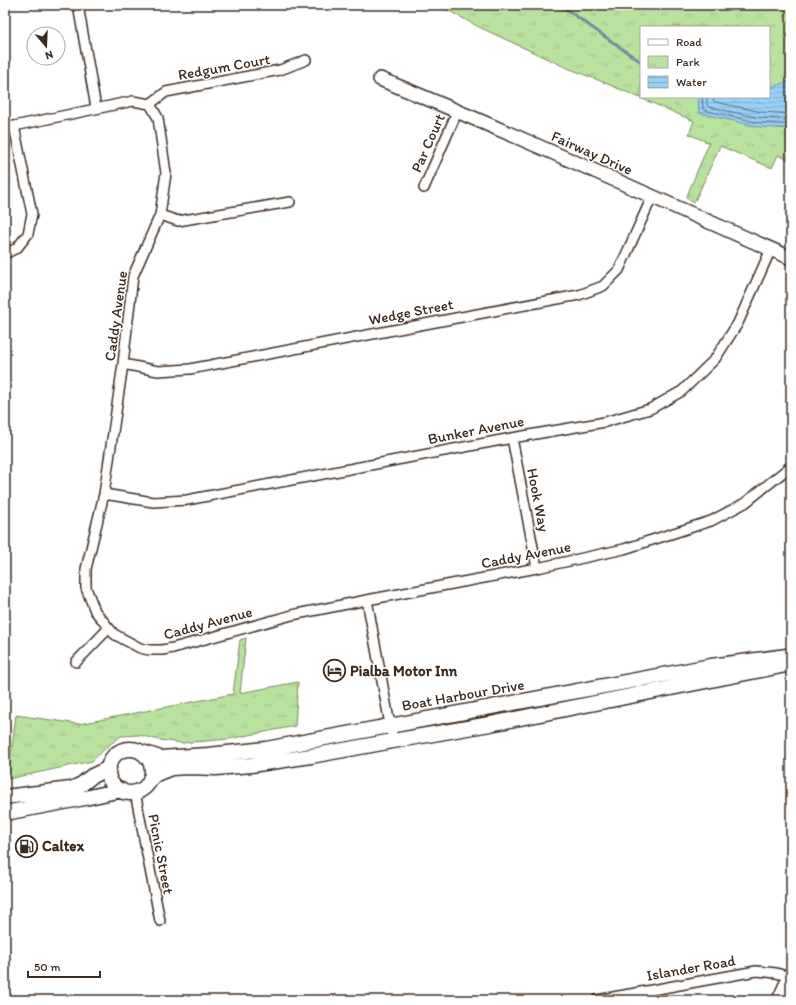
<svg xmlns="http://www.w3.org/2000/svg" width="796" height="1005" font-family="Itim,sans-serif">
	<defs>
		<pattern id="park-tufts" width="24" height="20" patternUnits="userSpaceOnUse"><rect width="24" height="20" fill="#b9e29f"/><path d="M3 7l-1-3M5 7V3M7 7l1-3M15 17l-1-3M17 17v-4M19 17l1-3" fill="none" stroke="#a0c288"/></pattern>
		<pattern id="water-rules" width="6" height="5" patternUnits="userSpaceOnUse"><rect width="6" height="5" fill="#97d0f7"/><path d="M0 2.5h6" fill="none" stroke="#83b3d3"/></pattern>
	</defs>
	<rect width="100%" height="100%" fill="#fff"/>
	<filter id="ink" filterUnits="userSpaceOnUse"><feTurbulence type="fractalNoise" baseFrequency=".025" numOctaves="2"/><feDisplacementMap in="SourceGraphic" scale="8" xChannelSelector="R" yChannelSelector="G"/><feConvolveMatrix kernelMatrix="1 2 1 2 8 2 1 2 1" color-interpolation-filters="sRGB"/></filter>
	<g filter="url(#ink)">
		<path fill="url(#park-tufts)" stroke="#7a865e" fill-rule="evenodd" d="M438 5H791V161L778 155 772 168 720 146 694 203 686 198 709 143 689 134 694 121 603 82 565 67 479 27ZM641 27H769V97H641Z
			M246 638 240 693 298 682 295 726 229 739 182 743 160 740 139 735 121 736 109 745 92 761 8 779 16 715 79 724 233 694 240 640Z"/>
		<path fill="url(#water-rules)" stroke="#728ea0" d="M791 80V129L760 127 699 113 698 97H769V88L790 81Z"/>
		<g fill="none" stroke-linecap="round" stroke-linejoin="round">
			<path stroke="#606c75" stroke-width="1" d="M702 97 703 109 704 110 760 123 791 125
				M707 97V105L709 107 761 118 791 120
				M713 97V100L715 102 762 112 791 114"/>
			<path stroke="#728ea0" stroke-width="3" d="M560 5 641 62"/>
			<defs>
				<path id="street" d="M78 5 96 108
					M150 104 166 92 280 70 306 60
					M5 128 133 101 150 104 158 118 166 173 160 215 133 276 123 364 104 494 86 569V588L95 611 114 634 125 640 140 648 149 650H162L173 648 292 615 367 600 537 568 624 549 711 521 745 503 791 466
					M424 188 458 110
					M160 215 178 221 290 202
					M5 254 17 248 28 234 32 214 14 126
					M123 364 158 371 190 369 472 315 579 295 603 286 619 270 652 197
					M512 438 537 568
					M104 494 153 502 187 500 512 438 605 422 650 409 682 391 715 359 738 323 771 249
					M367 600 393 741
					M76 662 109 628
					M135 792 160 921
					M597 1000 756 971 776 973 790 977"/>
				<path id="secondary" d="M380 79C518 135 654 198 791 258
					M779 1000 791 973"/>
				<path id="primary" d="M108 771a22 22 0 1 1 44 0a22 22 0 1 1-44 0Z
					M142 752 160 758 208 755 266 749 711 666 787 656 791 655
					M150 779 156 774 171 768 189 767 216 768 251 765 311 756 393 741 490 724 791 664
					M5 797 71 789 82 784 92 776 109 768
					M5 813 85 798 121 790"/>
			</defs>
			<use href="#street" stroke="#3b2a1e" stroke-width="12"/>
			<use href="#secondary" stroke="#3b2a1e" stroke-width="16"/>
			<use href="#primary" stroke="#3b2a1e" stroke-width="17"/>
			<use href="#street" stroke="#fff" stroke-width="9"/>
			<use href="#secondary" stroke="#fff" stroke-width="13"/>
			<use href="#primary" stroke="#fff" stroke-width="14"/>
		</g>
	</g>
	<defs>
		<symbol id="hotel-ring" viewBox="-11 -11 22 22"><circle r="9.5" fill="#fff" stroke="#3b2a1e" stroke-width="1.5"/><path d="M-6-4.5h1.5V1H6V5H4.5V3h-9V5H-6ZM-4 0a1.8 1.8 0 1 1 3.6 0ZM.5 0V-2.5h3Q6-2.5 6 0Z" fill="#3b2a1e"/></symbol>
		<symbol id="fuel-ring" viewBox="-11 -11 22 22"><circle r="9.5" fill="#fff" stroke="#3b2a1e" stroke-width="1.5"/><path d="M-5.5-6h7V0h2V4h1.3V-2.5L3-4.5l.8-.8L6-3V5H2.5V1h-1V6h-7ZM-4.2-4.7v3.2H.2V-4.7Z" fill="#3b2a1e"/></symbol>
	</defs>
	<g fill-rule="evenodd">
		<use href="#hotel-ring" x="322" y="658" width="25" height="25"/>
		<use href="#fuel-ring" x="14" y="834" width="25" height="25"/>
	</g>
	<g text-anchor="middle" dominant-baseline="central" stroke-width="3" stroke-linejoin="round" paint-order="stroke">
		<g font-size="15" fill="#3b2a1e" stroke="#fff">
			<text transform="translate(224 67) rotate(-10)">Redgum Court</text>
			<text transform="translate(428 143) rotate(-66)">Par Court</text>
			<text transform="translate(592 153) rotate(24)">Fairway Drive</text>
			<text transform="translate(411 312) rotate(-11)">Wedge Street</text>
			<text transform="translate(116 316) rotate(-82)">Caddy Avenue</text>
			<text transform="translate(476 430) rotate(-11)">Bunker Avenue</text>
			<text transform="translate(538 500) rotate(79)">Hook Way</text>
			<text transform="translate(526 555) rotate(-11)">Caddy Avenue</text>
			<text transform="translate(208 623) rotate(-15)">Caddy Avenue</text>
			<text transform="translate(463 695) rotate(-10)">Boat Harbour Drive</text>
			<text transform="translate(161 854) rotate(79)">Picnic Street</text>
			<text transform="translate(691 968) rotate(-10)">Islander Road</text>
		</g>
		<g font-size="15" font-weight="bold" fill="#3b2a1e" stroke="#fff" text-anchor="start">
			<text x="350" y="671">Pialba Motor Inn</text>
			<text x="42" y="846">Caltex</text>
		</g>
	</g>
	<rect width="796" height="1005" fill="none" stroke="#fff" stroke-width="20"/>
	<rect x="10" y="10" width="776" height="985" fill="none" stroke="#3b2a1e" stroke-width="1.5" filter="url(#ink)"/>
	<rect x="640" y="26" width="130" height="72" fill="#ffffff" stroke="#b1aaa5"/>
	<rect x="648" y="39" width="20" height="6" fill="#ffffff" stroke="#b1aaa5"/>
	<text x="676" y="46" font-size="12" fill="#3b2a1e">Road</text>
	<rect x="648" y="56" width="20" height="12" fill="url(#park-tufts)" stroke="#b1aaa5"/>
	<text x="676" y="66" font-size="12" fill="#3b2a1e">Park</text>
	<rect x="648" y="76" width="20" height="12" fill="url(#water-rules)" stroke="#b1aaa5"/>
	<text x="676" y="86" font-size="12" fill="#3b2a1e">Water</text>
	<g transform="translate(46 46) rotate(161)"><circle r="19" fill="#ffffff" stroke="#b1aaa5"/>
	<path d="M0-3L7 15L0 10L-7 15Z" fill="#3b2a1e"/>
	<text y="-6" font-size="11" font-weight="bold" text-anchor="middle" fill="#3b2a1e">N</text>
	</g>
	<path d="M28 971v6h72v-6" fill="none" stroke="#3b2a1e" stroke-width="2"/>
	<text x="34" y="971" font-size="12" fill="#3b2a1e" stroke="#ffffff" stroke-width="3" paint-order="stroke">50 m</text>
</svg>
